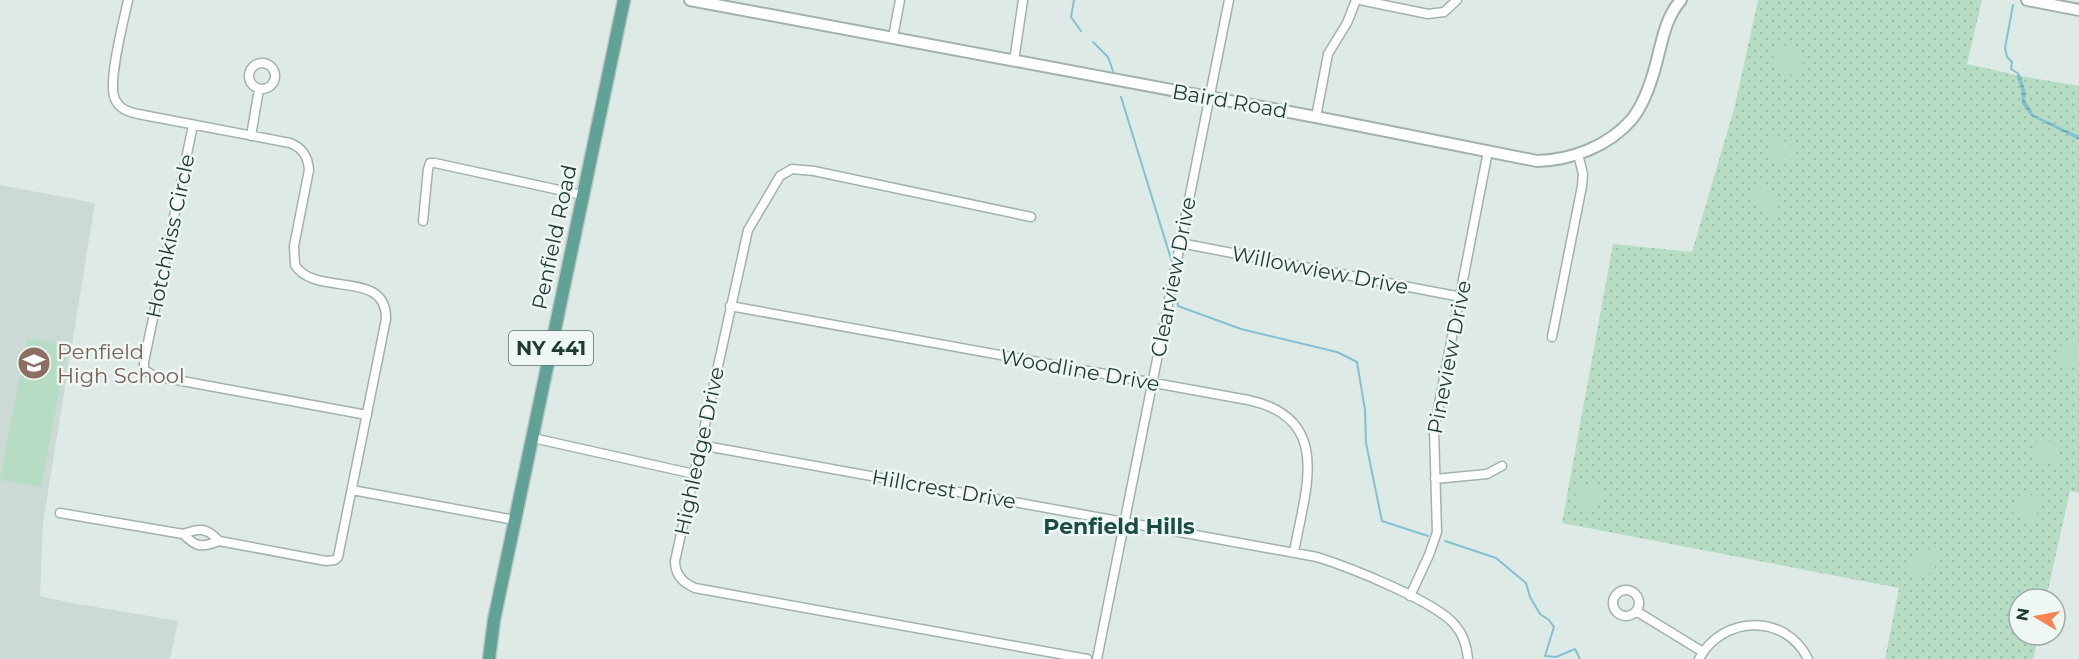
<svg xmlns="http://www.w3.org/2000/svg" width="2079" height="659" font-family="Montserrat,sans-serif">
	<defs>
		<pattern id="grass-dots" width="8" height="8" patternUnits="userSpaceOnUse" patternTransform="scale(1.5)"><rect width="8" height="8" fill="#b6ddc3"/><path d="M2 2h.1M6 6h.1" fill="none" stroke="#9cbfa8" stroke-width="1.8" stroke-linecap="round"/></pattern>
		<pattern id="water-rules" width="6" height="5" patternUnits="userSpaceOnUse" patternTransform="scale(1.5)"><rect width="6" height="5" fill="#83c1d3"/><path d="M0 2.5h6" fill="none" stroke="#6b9eac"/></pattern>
	</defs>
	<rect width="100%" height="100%" fill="#deeae6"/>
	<path fill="#ccdad5" d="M0 185 95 203 43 523 40 596 67 602 178 621 170 659H0Z"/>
	<path fill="url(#grass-dots)" d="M1758 0H1982L1967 64 2021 76 2079 86V493L2070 491 2046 599H2019V635H2039L2033 659H1885L1899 588 1562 523 1613 244 1692 252 1734 109Z"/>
	<path fill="#b6ddc3" d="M1784 45 1795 48 1804 61 1796 76 1782 72 1774 64 1773 53Z
		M1777 138 1787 142 1796 152 1789 163C1779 165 1774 160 1768 153L1772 139Z
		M1764 187 1772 193 1777 203 1774 214C1760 218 1752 204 1755 191Z
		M27 338 68 346 41 487 0 480Z
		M2070 339 2079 342V362L2069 367H2061L2057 362C2054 351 2061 343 2070 339Z
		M2038 439C2048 438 2055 443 2059 452L2055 462 2045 464 2036 459 2033 447Z
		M1596 481 1604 495 1599 503 1595 507 1581 508 1575 501 1576 496 1581 486Z
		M2024 494 2038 496 2042 505 2033 520 2025 522 2013 513 2014 504Z
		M1929 549 1939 555C1936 569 1931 575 1917 578L1908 572C1907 558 1915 550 1929 549Z"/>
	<path fill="url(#water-rules)" d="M2016 75 2021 76 2026 94 2025 100 2034 115 2079 136V140L2031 116 2022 104 2021 88Z"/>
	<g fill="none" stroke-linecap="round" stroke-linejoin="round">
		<path stroke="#83c1d3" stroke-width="2" d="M1074 0 1071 17 1081 31
			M2013 5 2005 48 2007 57 2012 62 2011 69 2019 74 2020 78
			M1093 42 1108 57 1113 71
			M1121 97 1171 259
			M1177 300 1178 306 1241 329 1337 352 1357 362 1365 410 1366 443 1382 521 1428 536
			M1445 541 1496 558 1526 583 1530 597 1540 614 1549 620 1554 627 1545 656 1556 657 1575 649 1580 659"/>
		<defs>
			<path id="minor" d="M1360 0 1428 14 1444 12 1457 0
				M893 37 900 0
				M1014 61 1023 0
				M249 76a13 13 0 1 1 26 0a13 13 0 1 1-26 0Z
				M1316 117 1328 54 1347 23 1356 0
				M193 125 144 362V370L155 376 367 415
				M251 136 259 89
				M1031 217 814 171 792 169 780 176 748 230 675 561C675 575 683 583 695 588L1087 659
				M423 221 428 169 430 163H435L582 195
				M1180 243 1461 297
				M730 306 1248 400C1334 418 1305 490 1294 552
				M1552 337 1582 186 1583 174 1578 154
				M533 438 694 474
				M700 445 1317 557C1349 567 1435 601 1455 625 1463 634 1467 647 1468 659
				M1435 479 1487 474 1502 466
				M352 490 515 520
				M60 513 183 534C200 528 206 527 219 541L326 561 335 560 338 557 386 319C387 268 315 298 295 265L294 246 309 170C308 157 303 148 290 143L138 114C129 112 119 109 115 99 107 83 124 20 128 0
				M183 534C196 547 201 548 219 541
				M1613 603a13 13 0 1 1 26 0a13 13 0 1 1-26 0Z
				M1410 596 1429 555 1437 532 1434 430 1488 151
				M1636 611 1703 652
				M1097 659 1229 0
				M1699 659C1722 615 1786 613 1808 659"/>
			<path id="tertiary" d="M690 0 1316 117 1537 161C1572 160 1609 146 1632 119 1644 104 1651 83 1656 64 1662 42 1665 18 1681 0
				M2027 0 2079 10"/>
			<path id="primary" d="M489 659 494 620 515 520 624 0"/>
		</defs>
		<use href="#minor" stroke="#a1b2ad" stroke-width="11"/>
		<use href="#tertiary" stroke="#a1b2ad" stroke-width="14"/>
		<use href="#primary" stroke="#bcc4c2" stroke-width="15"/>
		<use href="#minor" stroke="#fff" stroke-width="8"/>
		<use href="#tertiary" stroke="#fff" stroke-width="10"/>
		<use href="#primary" stroke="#61a296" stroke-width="12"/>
	</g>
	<defs>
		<symbol id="school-disc" viewBox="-11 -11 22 22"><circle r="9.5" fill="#8d6e63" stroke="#eef7f3"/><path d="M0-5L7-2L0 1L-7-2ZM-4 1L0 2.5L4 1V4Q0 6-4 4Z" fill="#fff"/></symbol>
	</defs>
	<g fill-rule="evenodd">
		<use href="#school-disc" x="15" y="344" width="38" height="38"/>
	</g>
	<g text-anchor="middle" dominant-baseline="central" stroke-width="5" stroke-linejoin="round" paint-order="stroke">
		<rect fill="#eef7f3" stroke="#5d736e" stroke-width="1.5" x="509" y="331" width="84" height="34" rx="4.5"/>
		<g font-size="20" font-weight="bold" fill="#1f3b35">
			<text x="551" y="348">NY 441</text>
		</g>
		<g font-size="21" fill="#1f3b35" stroke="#eef7f3">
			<text transform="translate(1230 101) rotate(10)">Baird Road</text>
			<text transform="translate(170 236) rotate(-78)">Hotchkiss Circle</text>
			<text transform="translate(554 237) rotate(-78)">Penfield Road</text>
			<text transform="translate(1320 270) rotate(11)">Willowview Drive</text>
			<text transform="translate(1173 277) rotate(-79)">Clearview Drive</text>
			<text transform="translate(1449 357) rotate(-79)">Pineview Drive</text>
			<text transform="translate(1080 370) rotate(10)">Woodline Drive</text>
			<text transform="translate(699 451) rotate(-78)">Highledge Drive</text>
			<text transform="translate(944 489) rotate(10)">Hillcrest Drive</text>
		</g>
		<g font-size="21" fill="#785e54" stroke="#eef7f3" text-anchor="start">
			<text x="57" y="351">Penfield<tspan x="57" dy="24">High School</tspan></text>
		</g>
		<g font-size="22" font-weight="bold" fill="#1a4d44" stroke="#eef7f3">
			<text x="1119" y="526">Penfield Hills</text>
		</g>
	</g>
	<g transform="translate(2037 617) rotate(280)"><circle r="28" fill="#eef7f3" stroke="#9baca7" stroke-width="1.5"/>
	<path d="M0-4.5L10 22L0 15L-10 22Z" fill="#f7844f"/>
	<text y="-9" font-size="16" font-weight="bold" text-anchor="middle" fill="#1f3b35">N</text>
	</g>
</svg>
